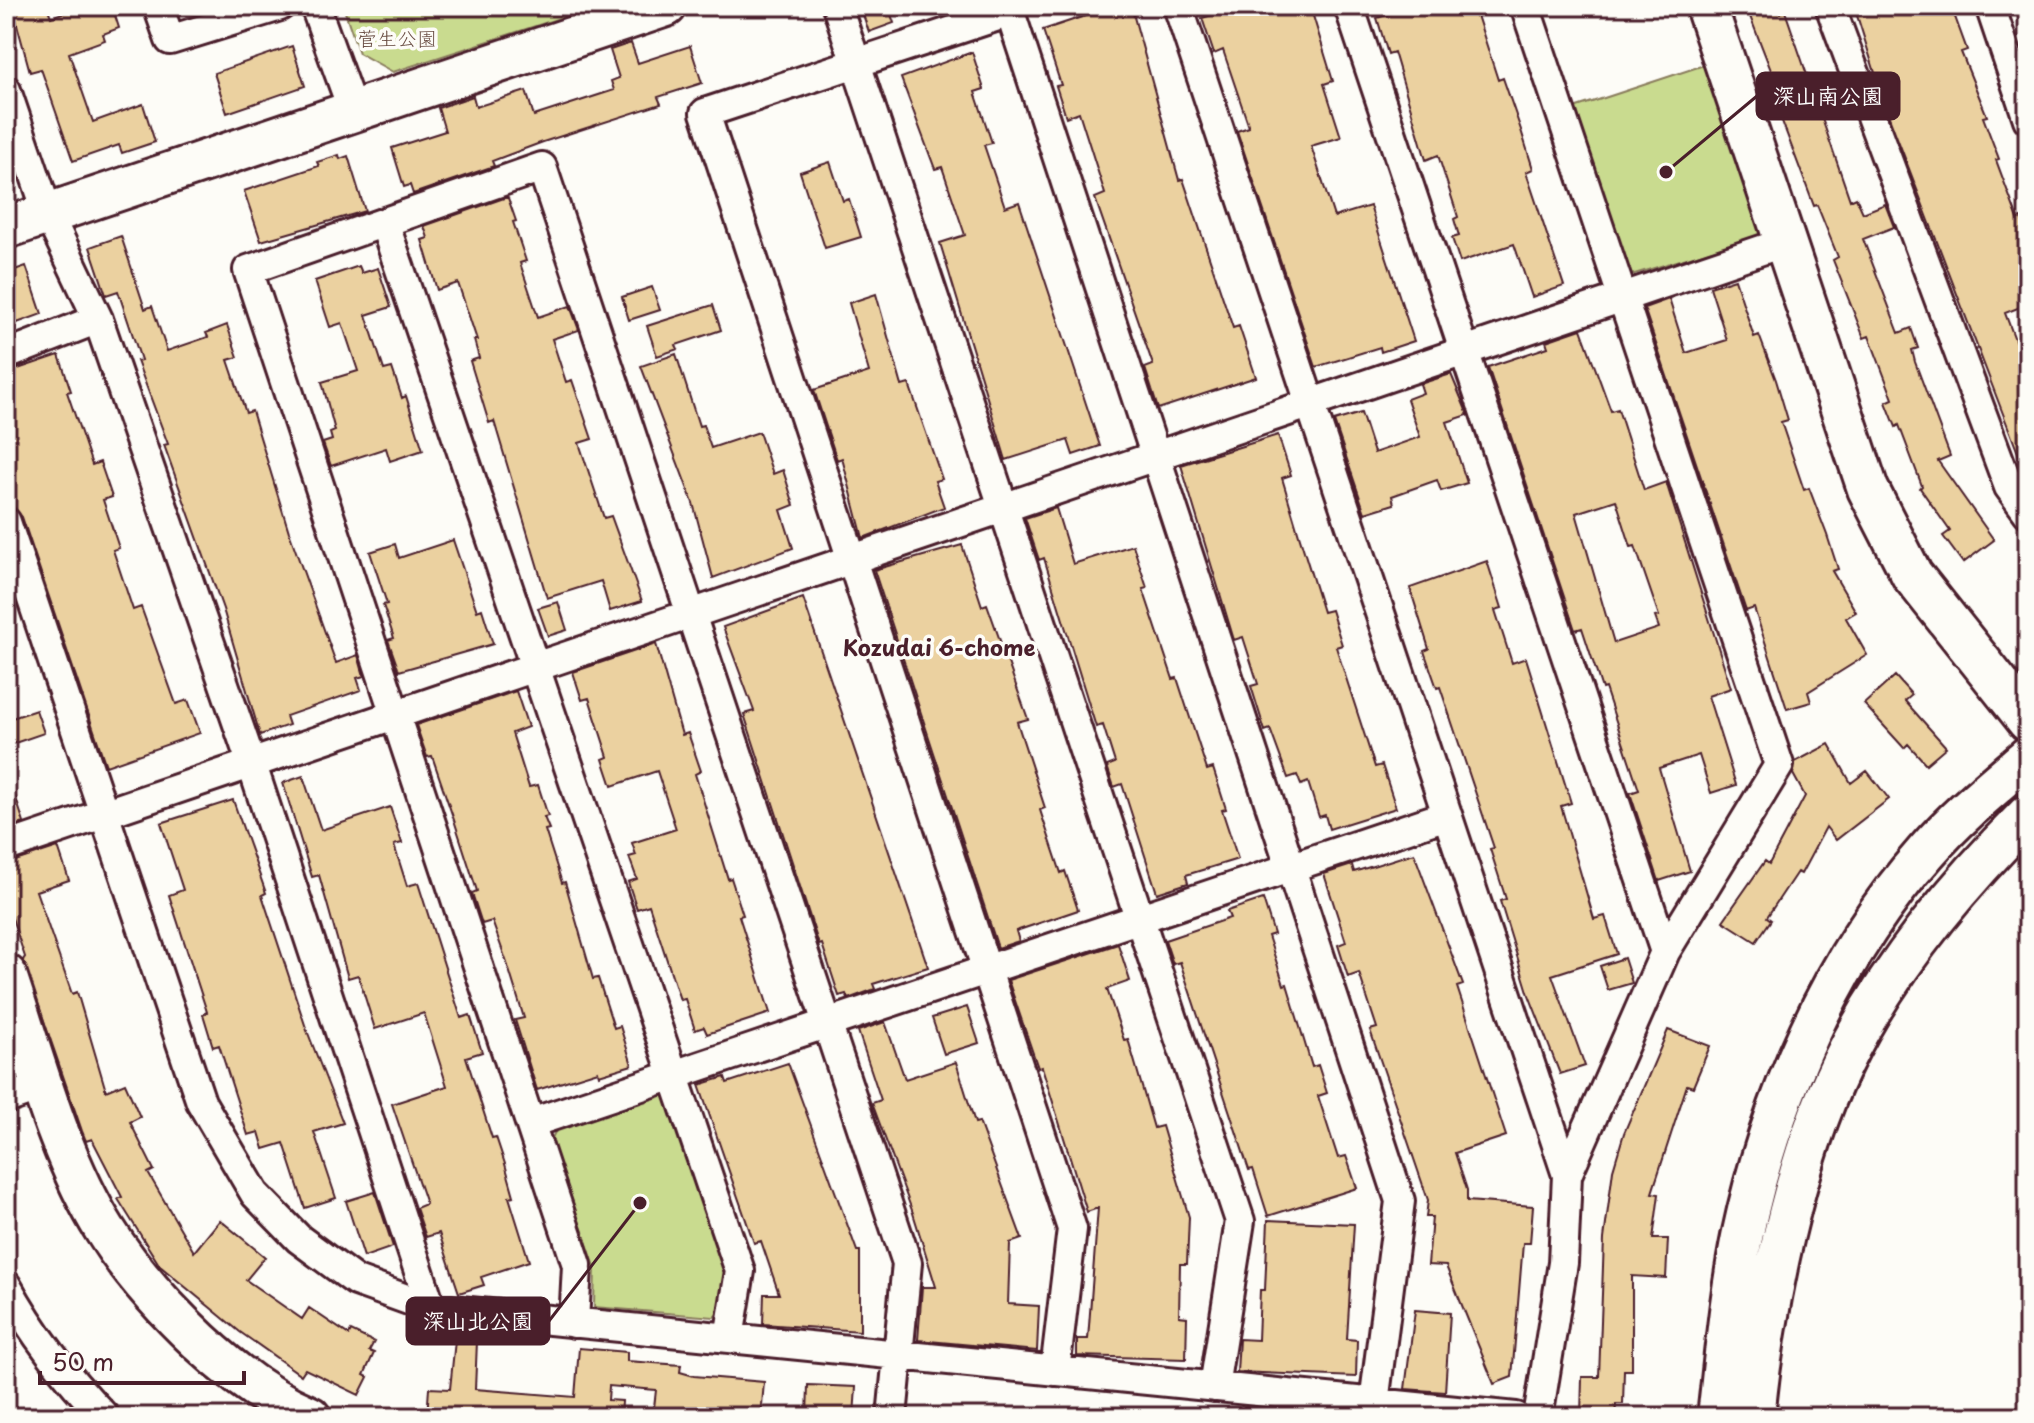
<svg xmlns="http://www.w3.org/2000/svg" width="2034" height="1423" font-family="'Playpen Sans','Klee One',sans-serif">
	<rect width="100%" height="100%" fill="#fdfcf7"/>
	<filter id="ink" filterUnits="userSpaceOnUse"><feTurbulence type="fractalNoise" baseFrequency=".0125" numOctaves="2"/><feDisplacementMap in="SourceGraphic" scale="16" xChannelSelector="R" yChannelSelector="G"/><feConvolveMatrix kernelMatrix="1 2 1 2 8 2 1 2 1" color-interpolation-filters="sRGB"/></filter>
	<g filter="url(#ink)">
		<path fill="#c9db8f" stroke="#8a7d5d" stroke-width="2" d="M343 6H597L393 72 359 53Z
			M1704 65 1762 235 1628 276 1571 109Z
			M660 1094 672 1101 729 1270 722 1310 714 1317 594 1307 595 1267 551 1140 558 1126Z"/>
		<path fill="#ebd1a0" stroke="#4a1f2b" stroke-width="2" fill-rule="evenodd" d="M12 6H47L51 17 83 6H112L119 28 103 34 105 40 69 53 93 122 143 104 155 142 122 153 119 145 73 161 41 69 30 72Z
			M860 6H888L894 23 869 32Z
			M1095 6H1131L1179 180 1183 179 1233 328 1239 326 1256 377 1158 409 1145 368 1153 365 1095 198 1105 194 1079 112 1066 117 1056 86 1061 85 1043 30 1097 12Z
			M1210 6H1310L1333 81 1324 84 1341 137 1311 146 1334 217 1370 206 1414 341 1381 352 1380 347 1316 367 1237 131 1249 127 1223 50 1214 54 1202 18 1212 15Z
			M1415 6H1474L1498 80 1503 78 1521 130 1533 169 1526 172 1564 286 1532 297 1514 244 1460 262 1452 238 1459 236 1454 219 1458 217 1438 155 1426 160 1394 52 1388 54 1377 18Z
			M1746 6H1777L1780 13 1785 11 1850 200 1856 197 1863 213 1885 204 1894 227 1863 239 1899 333 1911 328 1918 348 1912 350 1915 362 1950 456 1938 461 1994 540 1963 563 1943 536 1950 531 1920 488 1922 486 1899 425 1896 427 1886 402 1893 399 1869 336 1864 338 1833 260 1838 257 1817 205 1814 206 1765 76 1772 73Z
			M1854 6H1951L1967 50 1961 52 1987 116 1983 117 1999 159 1996 160 2018 219 2021 218 2028 236V304L2005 313 2023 361 2028 359V479L1888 114Z
			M631 43 638 63 690 46 702 83 658 97 661 104 543 142 492 161 494 166 413 194 410 185 404 187 392 148 445 131 438 108 473 96 476 107 526 91 534 116 614 90 611 81 619 78 610 50Z
			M292 46 305 86 227 113 214 73Z
			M972 52 984 89 975 92 992 143 984 145 1005 207 1019 202 1100 446 1073 455 1068 440 1006 460 940 243 965 235 942 167 935 169 901 78Z
			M339 155 340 159 348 156 365 211 261 241 244 191 319 166 317 162Z
			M830 162 843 201 849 199 861 237 825 248 800 172Z
			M504 198H508L516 221 513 222 526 261 520 263 538 317 570 306 579 330 552 339 566 382 572 380 592 439 579 443 604 518 611 516 642 601 610 611 601 581 547 598 494 421 489 423 470 361 479 358 474 340H477L458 283 437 290 422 240 428 238 424 226Z
			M121 236 145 309 152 306 167 351 208 337 206 333 227 325 238 357 228 360 246 413 252 411 289 532 336 663 358 655 364 676 357 678 361 690 286 716 289 725 260 735 223 609 164 445 168 444 137 361 141 360 118 291 106 295 90 247Z
			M26 266 42 314 6 327V273Z
			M359 266 362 273 378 268 391 307 366 315 384 370 392 368 402 398 406 396 423 450 390 461 386 448 331 466 323 443 332 440 330 433 335 431 322 382 358 371 342 323 330 327 315 281Z
			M1735 279 1754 337 1759 335 1776 380 1788 420 1781 422 1804 490 1809 488 1827 535 1838 569 1832 571 1856 612 1846 618 1867 655 1808 692 1811 702 1787 709 1754 608 1746 611 1644 308 1669 299 1686 353 1727 340 1710 287Z
			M652 287 660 310 629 320 622 297Z
			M876 294 902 386 909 384 942 479 935 481 944 507 863 538 842 458 837 460 814 390 869 372 849 303Z
			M713 305 721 330 676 345 678 349 657 356 647 326Z
			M1581 329 1611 411 1618 409 1644 490 1666 482 1731 688 1708 696 1736 785 1711 793 1699 755 1659 768 1690 871 1659 881 1630 793 1639 790 1605 688 1602 689 1582 628 1575 630 1488 367 1548 347 1546 341ZM1616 500 1631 547 1635 546 1659 616 1655 617 1659 628 1614 643 1576 513Z
			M676 354 699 426 703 425 711 448 759 432 773 474 783 470 794 505 781 510 793 548 713 578 693 503 641 366Z
			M59 355 71 391 67 392 92 465 100 462 112 497 103 500 119 548 113 550 133 610 141 607 176 704 188 700 200 733 106 766 22 517 6 498V373Z
			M1451 374 1468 415 1447 422 1467 483 1441 491 1437 480 1392 496 1394 504 1365 513 1334 421 1361 413 1374 453 1420 437 1407 399 1423 393 1420 384Z
			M1278 435 1291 475 1282 478 1299 535 1323 612 1331 610 1342 645 1336 647 1375 767 1382 765 1396 808 1329 829 1325 815 1319 817 1308 782 1301 785 1297 775 1288 778 1270 729 1265 731 1251 686 1258 684 1243 637 1234 640 1181 465Z
			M1056 508 1073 564 1133 545 1147 588 1143 589 1173 679 1177 678 1207 770 1213 768 1226 809 1222 810 1238 859 1186 875 1188 883 1157 893 1122 784 1114 787 1107 766 1115 763 1103 725 1096 727 1044 558 1039 560 1025 518Z
			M453 540 477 611 482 609 493 644 399 671 388 640 394 638 383 605 387 604 370 552 395 544 399 558Z
			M962 545 982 606 987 604 1028 719 1017 722 1045 808 1040 810 1061 873 1065 871 1078 910 1016 931 1019 941 998 948 874 570Z
			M1487 561 1502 608 1495 610 1512 663 1526 658 1571 803 1561 806 1594 919 1605 916 1617 954 1552 975 1585 1066 1560 1074 1529 995 1500 901 1506 899 1490 849 1494 848 1440 687 1437 688 1424 651 1429 649 1410 588Z
			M803 598 928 967 873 984 875 989 848 999 846 994 839 996 822 944 819 945 744 714 754 711 723 627Z
			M558 602 567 630 548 636 538 608Z
			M656 644 682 735 688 733 701 771 695 774 728 879 731 878 743 915 739 916 770 1013 707 1034 704 1027 695 1030 685 999 680 1000 649 905 637 909 628 882 637 879 629 857 636 855 632 843 676 829 657 771 612 786 603 759 608 757 589 698 582 700 573 672Z
			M1895 676 1912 695 1905 701 1946 747 1926 764 1908 744 1904 748 1864 704Z
			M516 691 528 727 512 733 529 787 538 785 548 816 544 817 549 829 545 830 562 883 565 882 593 979 598 978 614 1028 620 1026 632 1065 599 1075 598 1071 537 1090 515 1020 524 1018 507 963 492 921 482 924 472 893 477 891 455 823 432 756 427 757 416 725Z
			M36 710 44 733 6 746V720Z
			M1829 744 1851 783 1867 771 1889 799 1836 840 1826 827 1801 874 1797 872 1767 917 1771 920 1756 942 1723 921 1765 861 1769 864 1805 796 1793 774 1795 762Z
			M303 776 321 830 390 807 402 843 394 845 407 886 418 883 461 1018 470 1015 482 1052 466 1057 492 1138 496 1137 505 1164 514 1196 509 1197 529 1261 481 1277 484 1285 459 1293 439 1233 426 1237 416 1208 426 1204 392 1104 447 1086 424 1013 375 1029 358 975 348 978 319 875 312 877 283 783Z
			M6 780H10L24 823 6 829Z
			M233 800 266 893 262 895 306 1028 343 1123 314 1132 336 1198 305 1208 284 1143 264 1149 259 1132 248 1135 219 1045 213 1047 203 1014 207 1012 169 895 183 890 161 823Z
			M58 847 69 880 36 891 72 994 77 992 106 1091 125 1083 140 1117 130 1122 154 1170 148 1173 194 1252 220 1220 265 1257 246 1280 302 1319 309 1308 349 1335 351 1331 374 1342 369 1351 374 1353 364 1375 368 1377 359 1395 305 1369 301 1375 240 1332 160 1266 118 1199 122 1197 92 1139 86 1141 82 1131 23 960 25 957 6 900V864Z
			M1414 853 1463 985 1457 987 1506 1136 1455 1153 1467 1190V1201L1533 1206 1530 1243H1523L1512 1377 1494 1384 1446 1266 1428 1265 1432 1217H1426L1428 1200 1370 1030 1377 1028 1359 973 1348 977 1338 945 1346 942 1324 874 1352 865 1354 872Z
			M1263 899 1274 934 1268 936 1284 985 1287 984 1312 1067 1318 1065 1327 1093 1318 1096 1338 1158 1346 1156 1357 1188 1268 1216 1253 1169 1249 1170 1180 962 1173 964 1165 940 1230 918 1227 911Z
			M1118 944 1130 981 1107 989 1124 1040 1128 1039 1154 1128 1162 1126 1189 1217 1187 1264H1180L1179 1316 1187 1317 1186 1359 1077 1356V1339H1088L1098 1208 1087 1212 1042 1067 1038 1068 1008 980Z
			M1624 958 1632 983 1608 990 1600 966Z
			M967 1007 979 1043 944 1054 932 1018Z
			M885 1022 905 1079 956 1062 975 1123 979 1122 1022 1239 1010 1243 1008 1304 1039 1306 1037 1351 918 1340 922 1287H936L913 1213 872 1103 881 1100 858 1031Z
			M1668 1030 1710 1046 1693 1087 1687 1085 1652 1193 1659 1194 1653 1239H1668L1666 1278 1632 1276V1370H1624L1623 1404H1616L1615 1417H1581L1582 1377H1599L1604 1239 1613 1170 1624 1133Z
			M788 1063 857 1251H860V1331L763 1324 764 1294H779L761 1241 754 1243 699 1085 725 1077 727 1083Z
			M375 1192 393 1247 364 1257 346 1201Z
			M1268 1220 1354 1224 1347 1339 1357 1340 1356 1377 1237 1372 1239 1339 1258 1340 1260 1290H1265Z
			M1415 1310 1450 1313 1445 1392 1405 1389Z
			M455 1340 477 1341 475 1389 575 1397 579 1348 627 1352V1361L681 1365 680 1372 694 1376 764 1382 761 1417H653L656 1390 609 1386 608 1400 622 1401 621 1417H427L429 1388 450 1389Z
			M808 1385 856 1387 854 1416 807 1417Z"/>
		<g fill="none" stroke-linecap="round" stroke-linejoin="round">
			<defs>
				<path id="street" d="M158 6 170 40 280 6
					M315 6 353 111
					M837 6 1240 1221 1214 1387
					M1178 6 1567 1175 1563 1263 1538 1417
					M1349 6 1665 952
					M1525 6 1779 765 1665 952 1567 1175
					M1830 6 2009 487 2028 513
					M1990 6 2028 119
					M6 90 48 214 98 319 251 762 431 1308
					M385 225 740 1271 729 1338
					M6 355 98 319
					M6 522 201 1102 255 1194 299 1239 356 1281 431 1308 1516 1417
					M6 847 1785 242
					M6 1099 43 1086
					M531 1123 1447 815
					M6 1285C33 1334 66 1377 105 1417
					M574 1323 577 1265 248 270 542 167 907 1263 892 1417
					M1055 1371 1072 1229 705 113 1010 12 1400 1201 1374 1403"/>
				<path id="secondary" d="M1706 6 1868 489 1912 575 2028 721
					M6 228 666 6
					M6 975C34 1058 59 1157 105 1230 131 1272 164 1308 199 1341 231 1371 270 1400 310 1417
					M1718 1417C1725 1357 1730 1296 1742 1237 1771 1099 1832 958 1926 852 1956 817 1993 787 2028 757
					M1754 1417C1765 1307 1793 1162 1842 1063 1887 970 1955 888 2028 815"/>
			</defs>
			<use href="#street" stroke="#4a1f2b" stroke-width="34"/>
			<use href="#secondary" stroke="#4a1f2b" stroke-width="46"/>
			<use href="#street" stroke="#fdfcf7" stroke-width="28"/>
			<use href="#secondary" stroke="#fdfcf7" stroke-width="40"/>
		</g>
	</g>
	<g text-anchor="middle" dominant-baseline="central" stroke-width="7" stroke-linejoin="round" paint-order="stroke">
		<g font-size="20" fill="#6a4e44" stroke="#fdfcf7">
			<text x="397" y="38">菅生公園</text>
		</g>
		<g font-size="22" font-weight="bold" fill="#4a1f2b" stroke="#fdfcf7">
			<text x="939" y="646">Kozudai 6-chome</text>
		</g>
	</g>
	<path fill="none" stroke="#4a1f2b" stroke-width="3" d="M1666 172L1757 96M640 1203L549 1321"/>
	<g fill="#4a1f2b" stroke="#fdfcf7" stroke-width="3">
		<circle cx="1666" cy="172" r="8"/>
		<circle cx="640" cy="1203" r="8"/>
	</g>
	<g fill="#4a1f2b" stroke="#4a1f2b" stroke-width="3">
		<rect x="1757" y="73" width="142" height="46" rx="8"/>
		<rect x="407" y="1298" width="142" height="46" rx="8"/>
	</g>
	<g font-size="22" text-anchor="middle" font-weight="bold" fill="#fff">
		<text x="1828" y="104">深山南公園</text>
		<text x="478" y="1329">深山北公園</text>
	</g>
	<rect width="2034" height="1423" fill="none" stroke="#fdfcf7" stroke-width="32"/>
	<rect x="16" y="16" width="2002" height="1391" fill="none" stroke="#4a1f2b" stroke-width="3" filter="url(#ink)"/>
	<path d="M40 1371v12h204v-12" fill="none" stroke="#4a1f2b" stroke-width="4"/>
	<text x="52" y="1371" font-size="24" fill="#4a1f2b" stroke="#fdfcf7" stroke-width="6" paint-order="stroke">50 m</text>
</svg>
